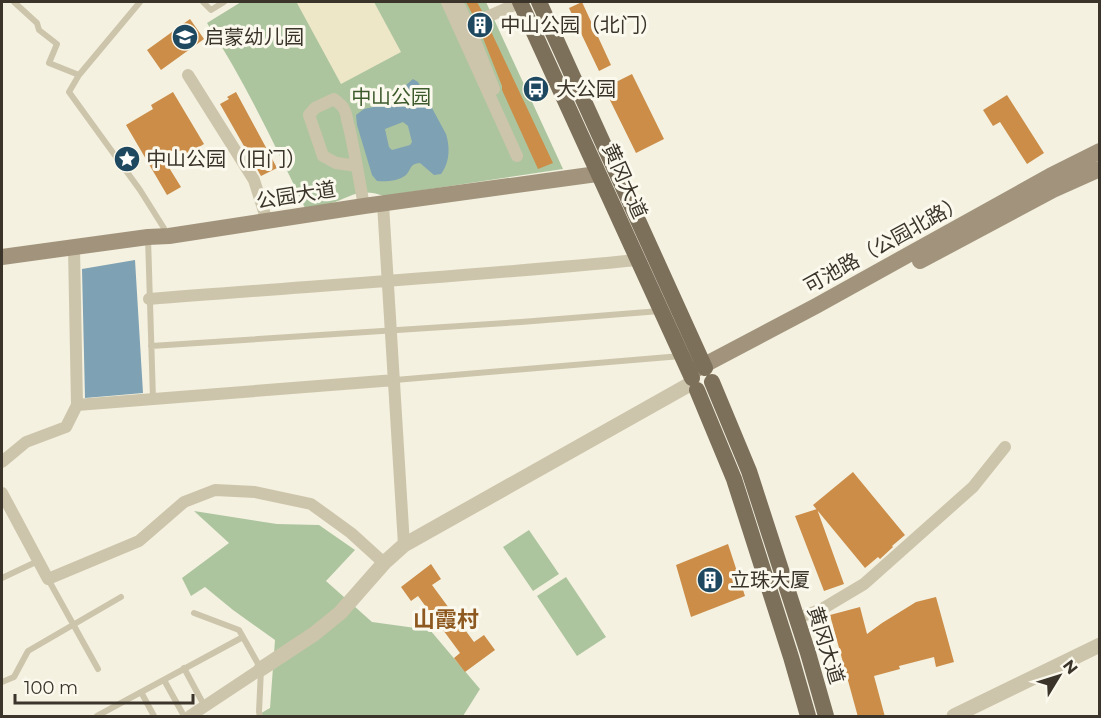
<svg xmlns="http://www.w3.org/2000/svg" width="1101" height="718" font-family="Montserrat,'Noto Sans SC',sans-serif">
	<rect width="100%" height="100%" fill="#f4f1e0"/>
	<path fill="#adc59f" d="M241 2H486L563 169 384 196C359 187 351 197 329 204 321 206 313 207 305 208 275 145 245 82 207 23Z
		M194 511 277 524 319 525 355 550 326 581 372 622 430 630 480 689 463 716H256L270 708 275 640 233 610 205 587 191 596 182 578 229 543Z
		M529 530 559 574 533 591 503 547Z
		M566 577 606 637 577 656 537 596Z"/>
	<path fill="#ede7c7" d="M301 2H374L401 52 341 84 297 3Z"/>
	<path fill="#7ea1b3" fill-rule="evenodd" d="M413 79 418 82 446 134C450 147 450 162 441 174L434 175 420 163C409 164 412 169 406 175 399 181 386 182 377 181L372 175 357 125 356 115 364 109 383 105ZM403 122 408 126 412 142 410 145 392 150 389 147 385 129Z
		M135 260 143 393 85 398 82 269Z"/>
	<path fill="#cb8d48" d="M466 2H477L482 11 479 16 480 21 483 24 488 25 553 163 538 169 502 90V86L477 23Z
		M582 2 611 65 599 71 569 8Z
		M190 19 204 39 161 70 147 50Z
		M632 74 664 139 636 153 604 88Z
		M173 92 204 144 168 166 181 187 167 195 126 125 153 109 151 105Z
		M236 92 277 168 261 176 220 104 229 99 227 97Z
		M1007 95 1044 153 1027 164 1000 122 993 126 983 110Z
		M853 472 905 535 892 546 893 547 880 559 878 557 865 568 813 505Z
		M817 509 844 584 824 591 795 516Z
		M728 544 745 596 691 617 676 565Z
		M431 564 441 579 432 585 474 642 484 635 495 650 465 672 454 658 460 653 418 596 411 601 401 587Z
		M936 597 954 662 936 667 934 657 899 666 900 669 874 676 885 717H858L830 615 860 607 867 634 882 623 916 602Z"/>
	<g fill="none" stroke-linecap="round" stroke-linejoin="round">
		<path stroke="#cfcbbc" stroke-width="12" stroke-dasharray="12 6" stroke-linecap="butt" d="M469 26 487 17"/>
		<path stroke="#cdc5ab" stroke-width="6" d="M14 2 37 23 39 30 57 44 49 63 79 75 69 92 140 190 167 233
			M203 2 211 10 224 2
			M79 75 140 2
			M148 238 153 399
			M151 346 521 322 660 311
			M395 380 681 356
			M2 578 38 561
			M48 579 98 669
			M194 613 239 630 261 669 259 712 260 716
			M184 668 205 707
			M164 680 184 716
			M2 682 14 677 28 651 121 597
			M141 692 154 716
			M97 716 243 637"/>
		<path stroke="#cdc5ab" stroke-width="12" d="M447 2 517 156
			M457 2 469 26 494 89
			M487 17 521 2
			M188 75 254 180 267 221
			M357 166 336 163 323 156 309 115 315 108 334 99C337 102 342 105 344 109 347 114 347 122 349 127 355 153 359 179 364 206
			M383 204 404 545
			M74 248 77 405 395 380
			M149 299C312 286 475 276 637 260
			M2 462 26 442 66 427 77 405
			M2 493 48 579 139 541 184 502 215 490 255 492 311 504 351 533 384 563
			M798 618 822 609 864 584 973 487 1005 447
			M190 716 261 669"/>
		<path stroke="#cdc5ab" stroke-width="15" d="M261 669 314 634 340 613 384 563 404 545 692 383
			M954 716 1100 645"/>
		<path stroke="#a2947c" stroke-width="16" d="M2 257 148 237 169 236 364 206 597 174
			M920 261 1053 190 1100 169
			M691 372 816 306 1050 176 1100 151"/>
		<path stroke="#7d705b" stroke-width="16" d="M520 2 692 378
			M539 2 705 368
			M712 382 749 471 808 653 826 716
			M697 390 734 479 791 657 808 716"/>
	</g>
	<defs>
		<symbol id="building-disc" viewBox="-11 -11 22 22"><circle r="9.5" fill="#1e485f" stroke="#fbf9ed"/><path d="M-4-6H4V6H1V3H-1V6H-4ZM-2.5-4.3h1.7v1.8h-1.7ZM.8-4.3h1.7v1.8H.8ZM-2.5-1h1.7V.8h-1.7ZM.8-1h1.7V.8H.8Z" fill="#fff"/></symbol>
		<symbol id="school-disc" viewBox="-11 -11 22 22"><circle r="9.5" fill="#1e485f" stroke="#fbf9ed"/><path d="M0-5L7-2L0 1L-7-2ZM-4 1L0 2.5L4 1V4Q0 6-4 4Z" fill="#fff"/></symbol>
		<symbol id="bus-disc" viewBox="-11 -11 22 22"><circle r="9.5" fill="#1e485f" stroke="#fbf9ed"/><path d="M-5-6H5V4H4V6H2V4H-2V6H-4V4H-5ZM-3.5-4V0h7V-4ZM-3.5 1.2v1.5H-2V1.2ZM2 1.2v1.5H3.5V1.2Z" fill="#fff"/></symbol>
		<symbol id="sight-disc" viewBox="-11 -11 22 22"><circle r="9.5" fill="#1e485f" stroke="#fbf9ed"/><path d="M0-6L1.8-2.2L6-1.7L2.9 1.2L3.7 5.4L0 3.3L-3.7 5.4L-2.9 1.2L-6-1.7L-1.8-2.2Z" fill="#fff"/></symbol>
	</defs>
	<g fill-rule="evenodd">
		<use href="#building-disc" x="465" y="10" width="30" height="30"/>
		<use href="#school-disc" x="170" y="22" width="30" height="30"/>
		<use href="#bus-disc" x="521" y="74" width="30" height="30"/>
		<use href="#sight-disc" x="112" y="144" width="30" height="30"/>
		<use href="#building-disc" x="695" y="565" width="30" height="30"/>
	</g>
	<g text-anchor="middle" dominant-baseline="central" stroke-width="6" stroke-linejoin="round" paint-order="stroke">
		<g font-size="20" fill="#3b342a" stroke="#fbf9ed" text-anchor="start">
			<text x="500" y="25">中山公园（北门）</text>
			<text x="204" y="37">启蒙幼儿园</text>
			<text x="556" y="89">大公园</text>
			<text x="146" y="159">中山公园（旧门）</text>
			<text x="730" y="580">立珠大厦</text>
		</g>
		<g font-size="20" fill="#3d5b2d" stroke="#fbf9ed">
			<text x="391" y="97">中山公园</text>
		</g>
		<g font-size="20" fill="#3b342a" stroke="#fbf9ed">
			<text transform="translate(625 181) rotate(66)">黄冈大道</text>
			<text transform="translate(296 195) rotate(-9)">公园大道</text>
			<text transform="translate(884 244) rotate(-29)">可池路（公园北路）</text>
			<text transform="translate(826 645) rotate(73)">黄冈大道</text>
		</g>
		<g font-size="22" font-weight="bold" fill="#8e5920" stroke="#fbf9ed">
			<text x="446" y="619">山霞村</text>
		</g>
	</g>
	<rect width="1101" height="718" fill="none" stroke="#3b342a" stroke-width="6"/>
	<g transform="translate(1059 676) rotate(52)" stroke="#fbf9ed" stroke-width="4.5" paint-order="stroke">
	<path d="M0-4.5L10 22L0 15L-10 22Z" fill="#3b342a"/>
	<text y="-9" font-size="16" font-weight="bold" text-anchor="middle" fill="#3b342a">N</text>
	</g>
	<path d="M15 694v9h178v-9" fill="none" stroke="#3b342a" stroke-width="3"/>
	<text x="24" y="694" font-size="18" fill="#3b342a" stroke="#fbf9ed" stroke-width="4.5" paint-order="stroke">100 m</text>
</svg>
